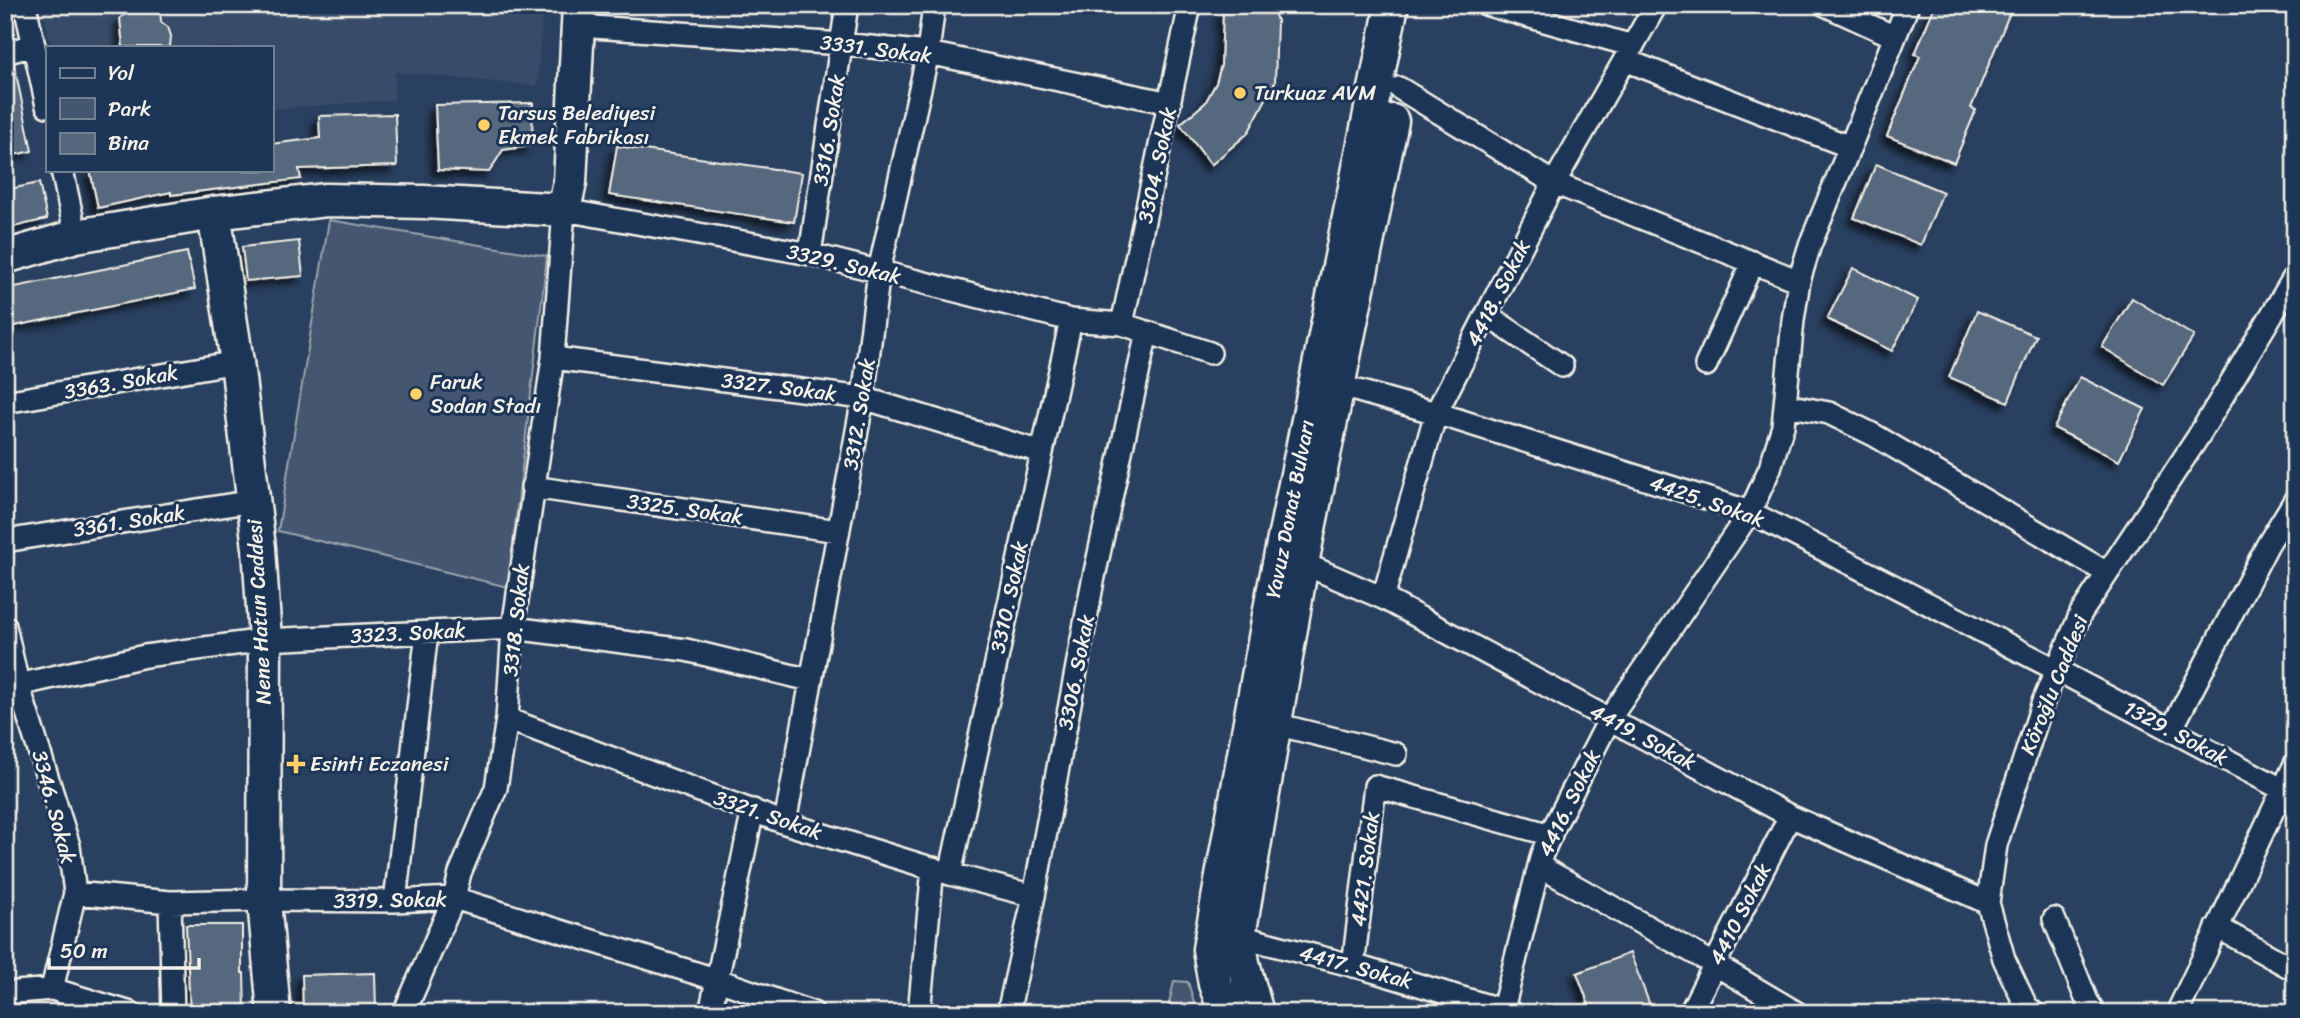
<svg xmlns="http://www.w3.org/2000/svg" width="2300" height="1018" font-family="Sriracha,sans-serif">
	<defs>
		<filter id="shadow"><feDropShadow dx="-6" dy="6" stdDeviation="3.5" flood-color="#0009"/></filter>
	</defs>
	<rect width="100%" height="100%" fill="#2a4060"/>
	<filter id="ink" filterUnits="userSpaceOnUse"><feTurbulence type="fractalNoise" baseFrequency=".0143" numOctaves="2"/><feDisplacementMap in="SourceGraphic" scale="14" xChannelSelector="R" yChannelSelector="G"/><feConvolveMatrix kernelMatrix="1 2 1 2 8 2 1 2 1" color-interpolation-filters="sRGB"/></filter>
	<g filter="url(#ink)">
		<path fill="#374c69" d="M42 5H543L537 86 395 72 394 100 271 109V47H51Z"/>
		<path fill="#445771" stroke="#9ca4ac" stroke-width="2" d="M329 220 547 256 508 587 278 531Z
			M1174 981 1188 982 1197 1013H1167Z"/>
		<path fill="#56677d" stroke="#f4f1e8" stroke-width="2" filter="url(#shadow)" d="M1236 5H1272L1277 21 1275 82 1248 133 1211 165 1180 124 1205 103 1216 83 1221 65 1223 12Z
			M1935 5H2013L1971 108 1976 110 1954 163 1887 136 1920 56 1915 54Z
			M149 8 153 10 160 8 161 22 168 27 171 36 170 47H123L120 18 132 10Z
			M14 64 32 151 5 157V66Z
			M533 103 532 146 503 150 489 172 438 170 435 105Z
			M395 114 397 166 299 169 301 179 171 195V192L98 208 90 170H271V144L320 138 319 116Z
			M617 146 802 173 794 222 609 195Z
			M1876 164 1943 192 1921 245 1854 218Z
			M39 183 47 219 5 229V190Z
			M299 241 303 276 246 281 242 247Z
			M187 252 195 289 5 328V289Z
			M1853 268 1918 300 1892 351 1827 319Z
			M2132 298 2194 336 2163 385 2102 347Z
			M1977 311 2036 336 2008 402 1949 377Z
			M2080 377 2145 409 2119 461 2054 428Z
			M186 925H242V973H244L245 1013H190Z
			M1630 953 1653 1013H1592L1577 973Z
			M375 973 376 1010 303 1012 302 975Z"/>
		<g fill="none" stroke-linecap="round" stroke-linejoin="round">
			<defs>
				<path id="street" d="M25 5 47 106
					M1488 5 1633 46
					M1825 5 1895 37
					M578 26 842 44 928 53 1170 103
					M5 53 34 45
					M1625 60 1850 147
					M1399 88 1554 183 1799 281
					M62 170 76 236
					M810 254 847 5
					M1487 315 1562 366
					M1122 324 1190 5
					M553 358 863 398 1041 452
					M1706 365 1753 262
					M1337 385 1436 413 1750 512 2057 670 2295 796
					M5 402 237 362
					M1786 405 1829 413 1874 435 2107 573
					M532 487 838 531
					M5 541 253 501
					M1302 563 1383 598 1790 816 1988 903
					M1383 598 1436 413 1554 183 1656 5
					M5 626 18 684 69 846 75 893 52 989
					M5 688 145 656 265 640 513 628 686 650 810 680
					M507 719 785 823 950 874 1034 896
					M1275 724 1396 754
					M2171 730 2268 544 2295 500
					M785 823 863 398 879 271 928 53 934 5
					M1539 866 1714 964 1797 1013
					M950 874 1071 320
					M75 893 170 902 264 900 395 901 454 898 718 980 813 1013
					M395 901 427 632
					M170 902 173 1013
					M2054 919 2087 1001 2095 1013
					M2217 927 2295 970
					M1239 936 1366 969 1512 1013
					M1353 966 1375 786 1551 835
					M5 993 52 989 131 1013
					M1503 1009 1542 854 1554 827 1610 718 1750 512 1770 468 1783 426 1793 320 1799 281 1810 245 1908 5
					M404 1013 454 898 460 873 496 788 507 719 513 628 553 358 564 210 810 254 1071 320 1122 324 1210 353
					M710 1013 753 810
					M919 1013 933 868
					M1008 1013 1034 896 1092 586 1147 332
					M1690 1013 1790 816
					M2034 1013 2026 1006 2004 959 1988 903 1996 845 2043 702 2081 613 2198 437 2295 276
					M2177 1013 2295 764"/>
				<path id="secondary" d="M214 213 237 362 259 548 265 640 264 900 274 1013
					M5 257 76 236 214 213 326 200 424 202 564 210 570 182 579 5
					M1226 1013 1215 984 1209 949 1273 593 1392 5
					M1257 1013 1243 963 1239 936 1302 563 1392 121"/>
			</defs>
			<use href="#street" stroke="#f4f1e8" stroke-width="26"/>
			<use href="#secondary" stroke="#f4f1e8" stroke-width="37"/>
			<use href="#street" stroke="#1d3557" stroke-width="21"/>
			<use href="#secondary" stroke="#1d3557" stroke-width="32"/>
		</g>
	</g>
	<g fill="#ffd166" stroke="#1d3557" stroke-width="2.5">
		<circle cx="1240" cy="93" r="7"/>
		<circle cx="484" cy="125" r="7"/>
		<circle cx="416" cy="394" r="7"/>
		<path d="M292.5 753.5h7v7h7v7h-7v7h-7v-7h-7v-7h7z"/>
	</g>
	<g text-anchor="middle" dominant-baseline="central" stroke-width="6" stroke-linejoin="round" paint-order="stroke">
		<g font-size="21" fill="#f4f1e8" stroke="#1d3557">
			<text transform="translate(876 49) rotate(7)">3331. Sokak</text>
			<text transform="translate(829 130) rotate(-81)">3316. Sokak</text>
			<text transform="translate(1157 165) rotate(-78)">3304. Sokak</text>
			<text transform="translate(844 264) rotate(13)">3329. Sokak</text>
			<text transform="translate(1498 293) rotate(-63)">4418. Sokak</text>
			<text transform="translate(121 382) rotate(-10)">3363. Sokak</text>
			<text transform="translate(779 387) rotate(7)">3327. Sokak</text>
			<text transform="translate(859 414) rotate(-81)">3312. Sokak</text>
			<text transform="translate(1707 501) rotate(19)">4425. Sokak</text>
			<text transform="translate(685 509) rotate(8)">3325. Sokak</text>
			<text transform="translate(1290 509) rotate(-79)">Yavuz Donat Bulvarı</text>
			<text transform="translate(129 521) rotate(-9)">3361. Sokak</text>
			<text transform="translate(1009 597) rotate(-78)">3310. Sokak</text>
			<text transform="translate(259 612) rotate(-93)">Nene Hatun Caddesi</text>
			<text transform="translate(516 620) rotate(-84)">3318. Sokak</text>
			<text transform="translate(408 633) rotate(-3)">3323. Sokak</text>
			<text transform="translate(1076 672) rotate(-79)">3306. Sokak</text>
			<text transform="translate(2054 685) rotate(-68)">Köroğlu Caddesi</text>
			<text transform="translate(2176 733) rotate(28)">1329. Sokak</text>
			<text transform="translate(1643 737) rotate(28)">4419. Sokak</text>
			<text transform="translate(1569 803) rotate(-64)">4416. Sokak</text>
			<text transform="translate(54 807) rotate(75)">3346. Sokak</text>
			<text transform="translate(768 815) rotate(19)">3321. Sokak</text>
			<text transform="translate(1365 869) rotate(-83)">4421. Sokak</text>
			<text transform="translate(390 900) rotate(-1)">3319. Sokak</text>
			<text transform="translate(1740 914) rotate(-63)">4410 Sokak</text>
			<text transform="translate(1356 967) rotate(15)">4417. Sokak</text>
		</g>
		<g font-size="21" fill="#f4f1e8" stroke="#1d3557" text-anchor="start">
			<text x="1254" y="93">Turkuaz AVM</text>
			<text x="498" y="113">Tarsus Belediyesi<tspan x="498" dy="24">Ekmek Fabrikası</tspan></text>
			<text x="430" y="382">Faruk<tspan x="430" dy="24">Sodan Stadı</tspan></text>
			<text x="310" y="764">Esinti Eczanesi</text>
		</g>
	</g>
	<rect width="2300" height="1018" fill="none" stroke="#1d3557" stroke-width="28"/>
	<rect x="14" y="14" width="2272" height="990" fill="none" stroke="#f4f1e8" stroke-width="2.5" filter="url(#ink)"/>
	<rect x="46" y="46" width="228" height="126" fill="#1d3557" stroke="#738091" stroke-width="2"/>
	<rect x="60" y="68" width="35" height="10" fill="#1d3557" stroke="#738091" stroke-width="2"/>
	<text x="108" y="80" font-size="21" fill="#f4f1e8">Yol</text>
	<rect x="60" y="98" width="35" height="21" fill="#445771" stroke="#738091" stroke-width="2"/>
	<text x="108" y="116" font-size="21" fill="#f4f1e8">Park</text>
	<rect x="60" y="133" width="35" height="21" fill="#56677d" stroke="#738091" stroke-width="2"/>
	<text x="108" y="150" font-size="21" fill="#f4f1e8">Bina</text>
	<path d="M49 958v10h150v-10" fill="none" stroke="#f4f1e8" stroke-width="3.5"/>
	<text x="60" y="958" font-size="21" fill="#f4f1e8" stroke="#1d3557" stroke-width="5" paint-order="stroke">50 m</text>
</svg>
